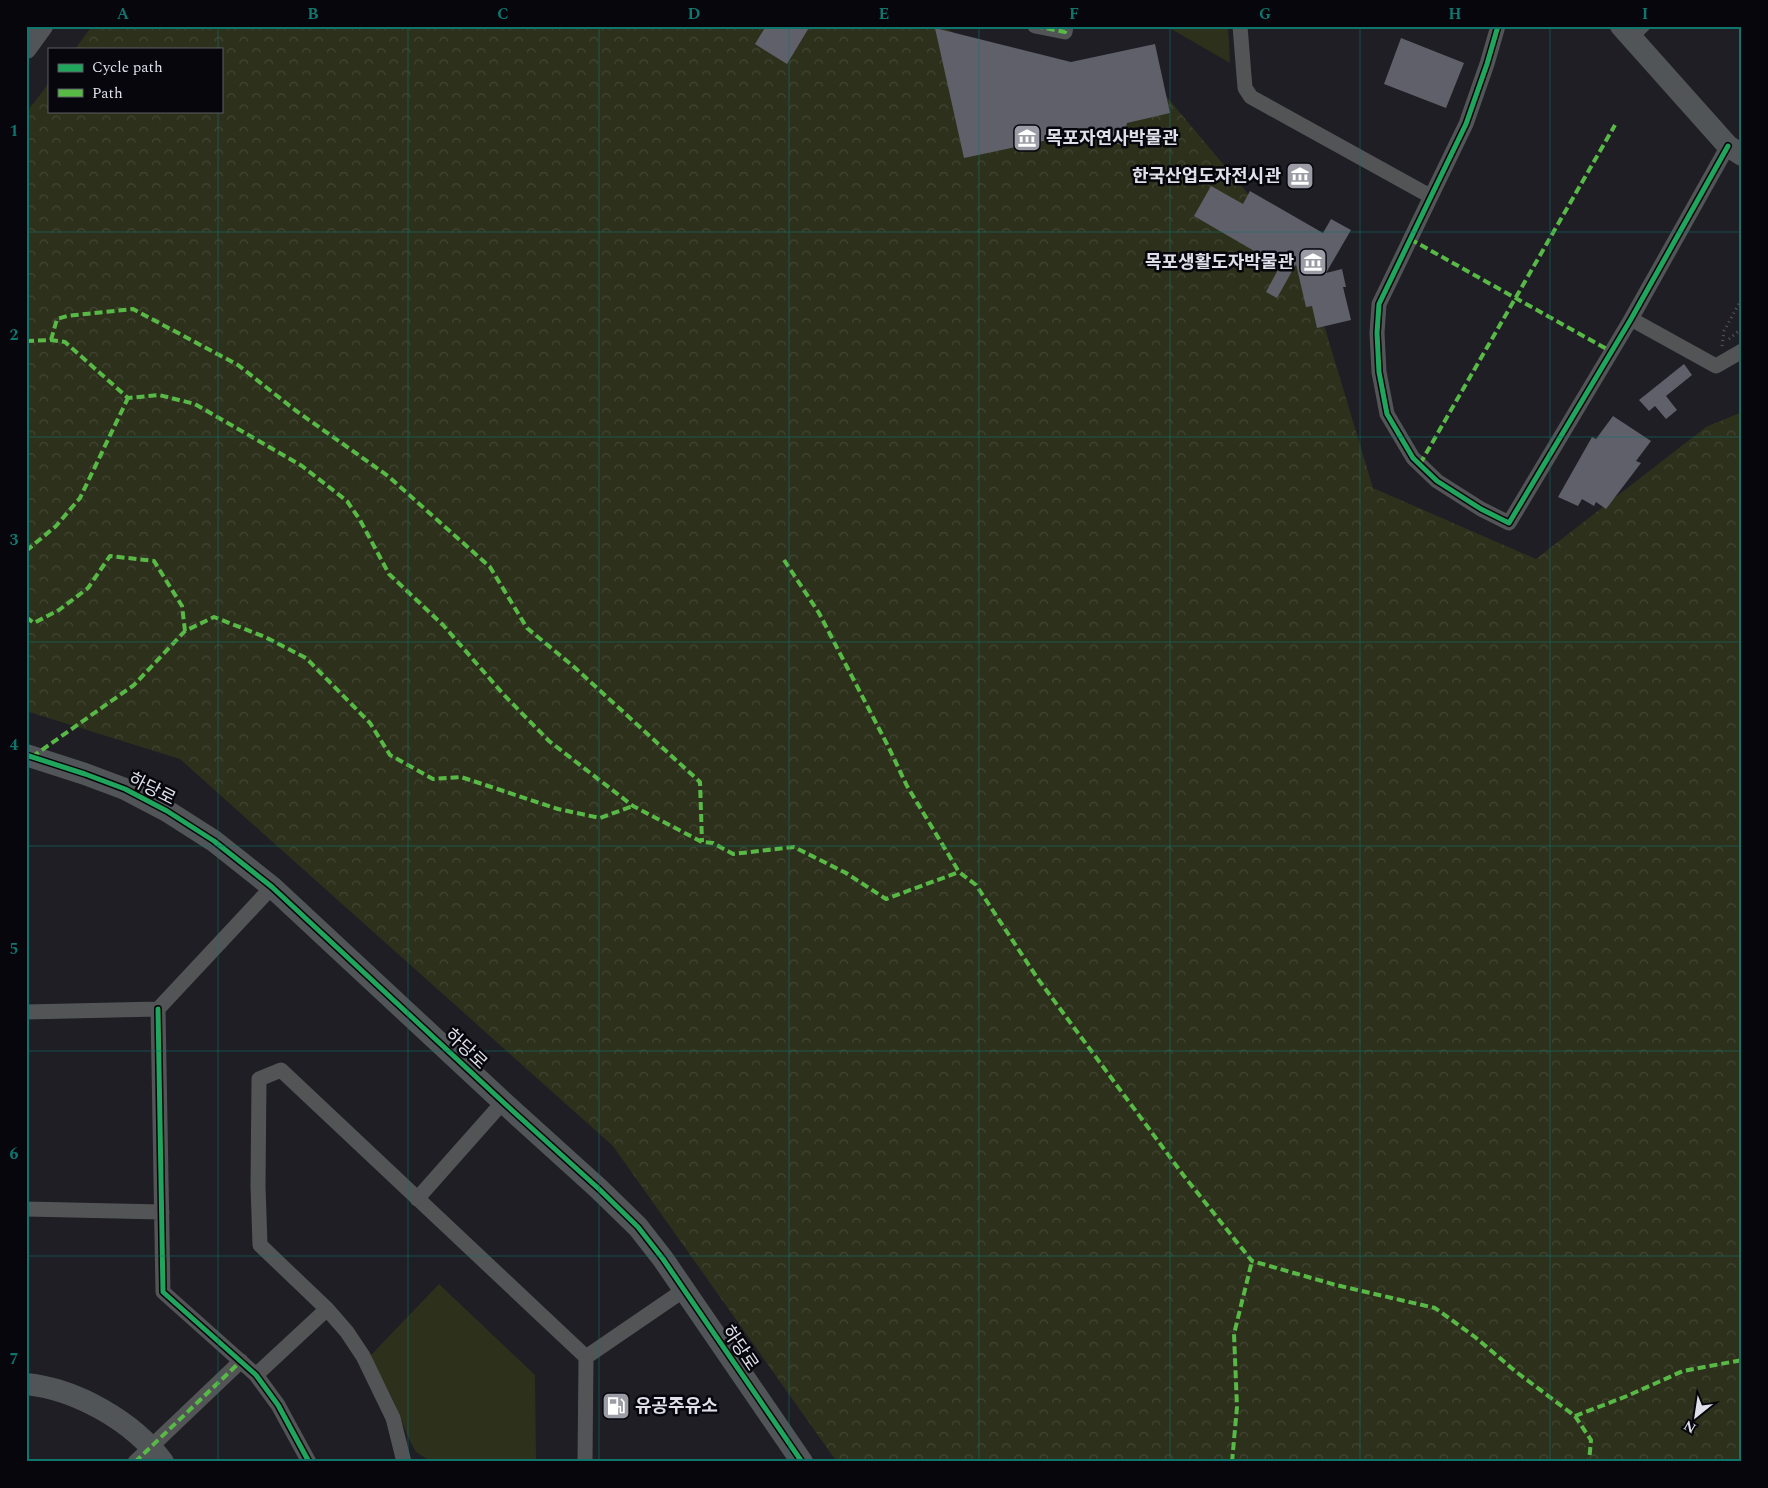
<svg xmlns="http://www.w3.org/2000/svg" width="1768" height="1488" font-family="Spectral,'Noto Sans KR',serif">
	<defs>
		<pattern id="forest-crowns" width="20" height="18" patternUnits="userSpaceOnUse" patternTransform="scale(1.25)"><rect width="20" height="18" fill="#2d311c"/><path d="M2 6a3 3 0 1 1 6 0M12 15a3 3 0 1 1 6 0" fill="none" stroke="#414532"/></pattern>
	</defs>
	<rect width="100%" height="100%" fill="#1e1e24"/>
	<path fill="url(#forest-crowns)" d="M92 26H942L1023 72 1145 71 1305 262 1373 488 1536 559 1706 427 1742 412V1462H837L613 1146 180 759 26 711V113L49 83V111H221V49H75Z"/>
	<path fill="#2d311c" d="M1166 26H1228L1230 63Z
		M439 1284 535 1375 536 1462 427 1459 416 1452 409 1439 392 1398 370 1356Z"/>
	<path fill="#5f606a" d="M766 26H810L787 64 755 44Z
		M935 28 1071 62 1155 44 1170 113 1127 123 1122 145 1076 134 964 158Z
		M1401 38 1464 63 1446 108 1384 84Z
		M1211 186 1243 204 1250 191 1323 233 1331 219 1351 230 1326 273 1342 269 1346 287H1343L1351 320 1317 328 1312 306 1306 307 1296 264 1277 298 1266 292 1280 266 1194 216Z
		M1684 364 1692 375 1666 396 1677 410 1666 419 1655 406 1649 411 1639 400Z
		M1613 416 1651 441 1636 461 1641 463 1606 509 1596 502 1594 506 1582 499 1578 506 1558 497 1592 437 1596 439Z"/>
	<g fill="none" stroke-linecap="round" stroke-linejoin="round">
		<path stroke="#56585a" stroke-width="3" stroke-dasharray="1 4" stroke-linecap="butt" d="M1729 339 1742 328
			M1722 346 1724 331 1742 298"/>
		<path stroke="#525456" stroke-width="8" d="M1634 39 1647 26"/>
		<path stroke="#525456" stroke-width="15" d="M1035 26 1065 32 1066 26
			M1240 26 1245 88 1251 97 1430 196
			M1498 26 1487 64 1466 124 1379 304 1377 333 1379 372 1387 414 1413 458 1437 481 1481 509 1509 523 1631 319 1728 146
			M1631 319 1716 366 1742 351
			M158 1009 163 1292 256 1375 278 1405 309 1462
			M26 1012 158 1009 272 887
			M417 1199 503 1102
			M26 1209 162 1212
			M586 1357 684 1290
			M256 1375 327 1309
			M135 1462 241 1361
			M404 1462 393 1418 363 1356 347 1332 327 1309 260 1245 258 1186 259 1079 281 1070 586 1357 585 1462"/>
		<path stroke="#515557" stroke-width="22" d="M1621 26 1728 146 1742 155
			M26 48 42 26
			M26 755 85 774 125 789 167 811 214 841 272 887 503 1102 599 1189 638 1227 663 1259 802 1462
			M26 1384C76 1389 133 1421 163 1462"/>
		<path stroke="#58b947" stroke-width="4" stroke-dasharray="8 4" stroke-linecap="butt" d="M1035 26 1065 32 1066 26
			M1410 239 1612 352
			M51 340 57 319 67 316 133 309 238 365 295 410 388 476 490 567 527 628 573 666 700 782 702 842
			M26 341 51 340 65 342 128 398 159 395 195 404 302 466 347 501 360 520 389 574 443 625 504 695 549 741 633 806 702 842 713 843 733 854 794 847 846 873 886 899 959 872
			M1420 464 1615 125
			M26 551 56 526 80 498 128 398
			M784 560 819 613 888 746 907 786 959 872 976 885 1038 979 1184 1176 1252 1261 1336 1285 1435 1308 1475 1337 1515 1371 1575 1416 1591 1440 1589 1462
			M26 617 34 623 59 610 88 588 110 556 154 561 182 606 185 631
			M32 757 134 685 185 631 214 617 265 637 306 658 370 723 390 755 433 779 461 777 558 809 600 818 633 806
			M1575 1416 1627 1396 1683 1371 1742 1360
			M135 1462 241 1361
			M1232 1462 1237 1407 1234 1334 1252 1261"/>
		<defs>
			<path id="cycleway" d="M1498 26 1487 64 1466 124 1379 304 1377 333 1379 372 1387 414 1413 458 1437 481 1481 509 1509 523 1631 319 1728 146
				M26 755 85 774 125 789 167 811 214 841 272 887 503 1102 599 1189 638 1227 663 1259 802 1462
				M158 1009 163 1292 256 1375 278 1405 309 1462"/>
		</defs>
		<use href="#cycleway" stroke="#06060c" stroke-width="8"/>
		<use href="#cycleway" stroke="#20a55d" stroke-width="5"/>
	</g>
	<path fill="none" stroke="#0f766e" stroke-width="1" stroke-opacity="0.55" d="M218 26V49M408 26V1462M599 26V1462M789 26V1462M979 26V1462M1170 26V1462M1360 26V1462M1550 26V1462M218 111V1462M26 232H1742M26 437H1742M26 642H1742M26 846H1742M26 1051H1742M26 1256H1742"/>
	<defs>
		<symbol id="museum-square" viewBox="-11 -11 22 22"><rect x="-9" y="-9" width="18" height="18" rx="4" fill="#9b9ca5" stroke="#06060c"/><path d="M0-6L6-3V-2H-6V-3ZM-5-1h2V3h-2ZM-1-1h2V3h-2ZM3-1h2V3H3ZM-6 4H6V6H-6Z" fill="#fff"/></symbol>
		<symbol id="fuel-square" viewBox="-11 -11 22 22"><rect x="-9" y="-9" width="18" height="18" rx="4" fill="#9b9ca5" stroke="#06060c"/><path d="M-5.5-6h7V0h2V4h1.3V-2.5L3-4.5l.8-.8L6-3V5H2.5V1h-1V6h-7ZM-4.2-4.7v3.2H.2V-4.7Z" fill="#fff"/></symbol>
	</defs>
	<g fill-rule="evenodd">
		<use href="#museum-square" x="1011" y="122" width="32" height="32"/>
		<use href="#museum-square" x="1284" y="160" width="32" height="32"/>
		<use href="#museum-square" x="1297" y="246" width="32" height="32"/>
		<use href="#fuel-square" x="600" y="1390" width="32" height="32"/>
	</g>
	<g text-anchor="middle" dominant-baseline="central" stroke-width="5" stroke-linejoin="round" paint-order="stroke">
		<g font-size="18" font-weight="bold" fill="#dfe0ea" stroke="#06060c" text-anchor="start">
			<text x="1046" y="138">목포자연사박물관</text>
			<text x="1281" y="176" text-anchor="end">한국산업도자전시관</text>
			<text x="1294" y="262" text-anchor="end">목포생활도자박물관</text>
			<text x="635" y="1406">유공주유소</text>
		</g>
		<g font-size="18" fill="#dfe0ea" stroke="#06060c">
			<text transform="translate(152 789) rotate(27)">하당로</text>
			<text transform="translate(466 1049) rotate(43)">하당로</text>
			<text transform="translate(740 1348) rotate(56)">하당로</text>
		</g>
	</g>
	<rect width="1768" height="1488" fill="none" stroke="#06060c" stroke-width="55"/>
	<rect x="48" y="48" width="175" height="65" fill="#06060c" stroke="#5d5d65"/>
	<rect x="58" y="64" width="25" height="8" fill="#20a55d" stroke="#5d5d65"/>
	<text x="92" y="72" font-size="15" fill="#dfe0ea">Cycle path</text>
	<rect x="58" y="89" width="25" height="8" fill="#58b947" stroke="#5d5d65"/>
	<text x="92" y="98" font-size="15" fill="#dfe0ea">Path</text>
	<g transform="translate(1696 1416) rotate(210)" stroke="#06060c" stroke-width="4" paint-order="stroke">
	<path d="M0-4L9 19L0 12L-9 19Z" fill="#dfe0ea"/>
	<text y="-8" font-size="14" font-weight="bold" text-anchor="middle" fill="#dfe0ea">N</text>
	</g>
	<rect x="28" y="28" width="1712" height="1432" fill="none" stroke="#0f766e" stroke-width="2"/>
	<g font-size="16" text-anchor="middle" font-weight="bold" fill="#0f766e">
		<text x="123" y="19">A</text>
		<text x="313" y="19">B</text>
		<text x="503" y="19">C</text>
		<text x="694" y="19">D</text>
		<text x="884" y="19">E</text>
		<text x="1074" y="19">F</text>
		<text x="1265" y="19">G</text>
		<text x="1455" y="19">H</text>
		<text x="1645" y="19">I</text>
		<text x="14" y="136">1</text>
		<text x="14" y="340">2</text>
		<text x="14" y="545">3</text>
		<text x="14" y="750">4</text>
		<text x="14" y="954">5</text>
		<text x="14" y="1159">6</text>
		<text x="14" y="1364">7</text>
	</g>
</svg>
